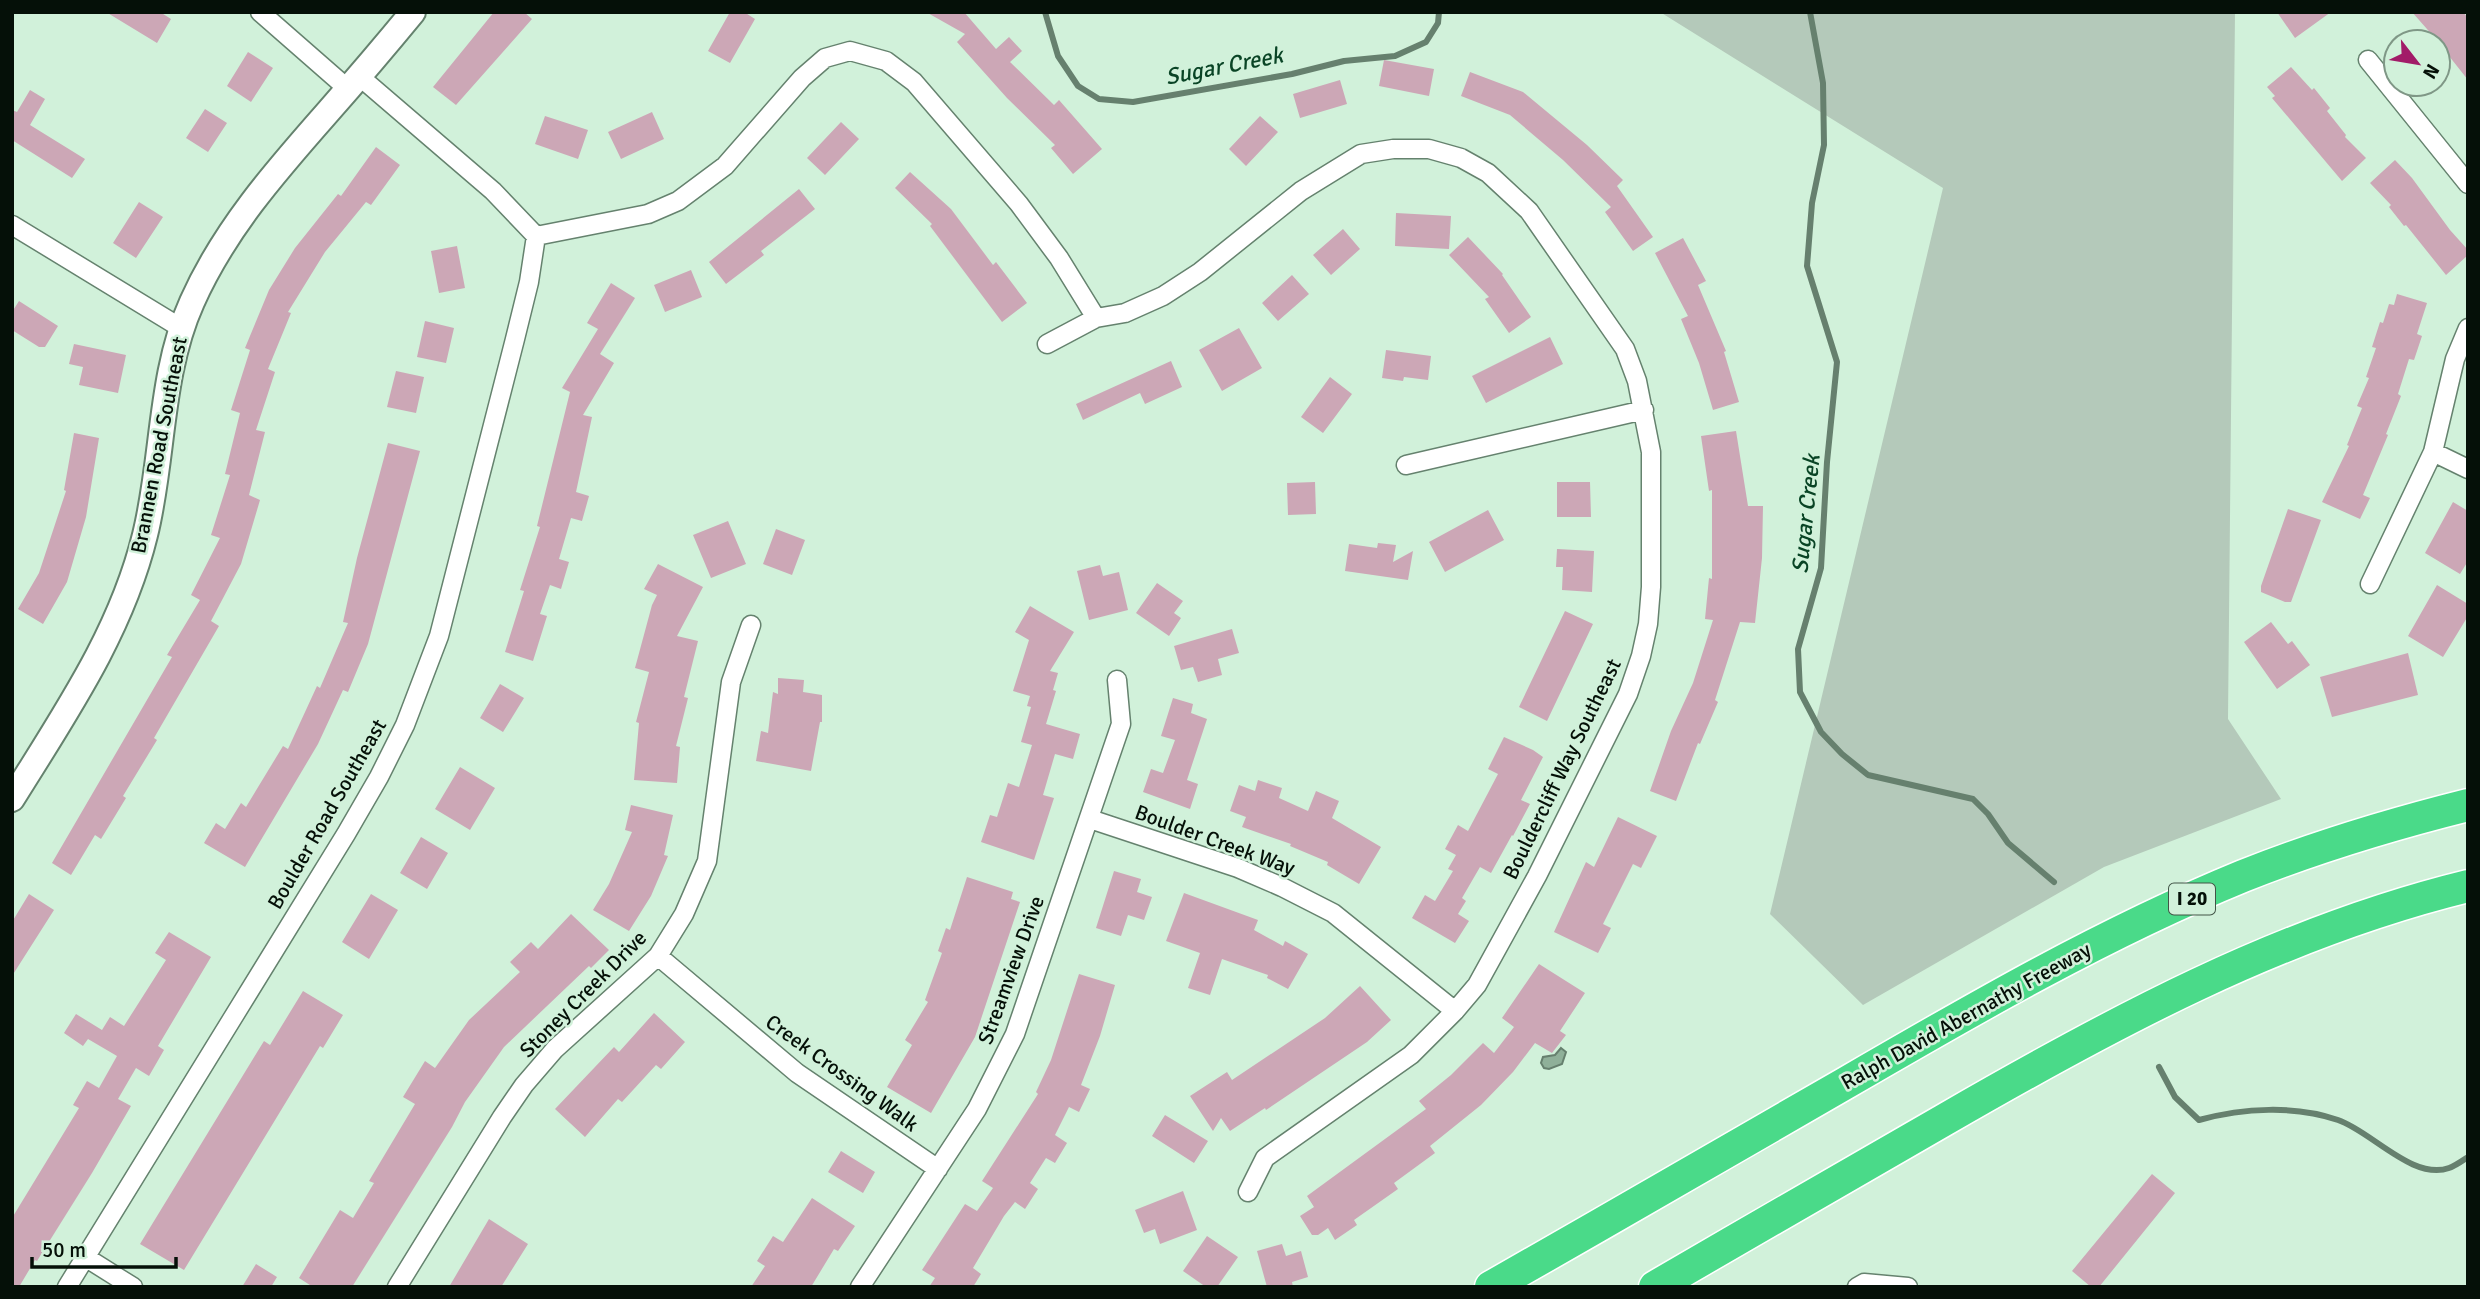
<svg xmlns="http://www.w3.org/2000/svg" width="2480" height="1299" font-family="Signika,sans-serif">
	<rect width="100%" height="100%" fill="#d1f1da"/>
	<path fill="#b4c9ba" d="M1660 12H2235L2228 719 2281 799 2104 867 1863 1005 1770 914 1943 188Z"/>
	<path fill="#8fb099" stroke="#66806e" stroke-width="2" d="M1561 1048 1566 1052 1562 1064 1549 1069 1544 1068 1541 1063 1543 1057 1555 1055Z"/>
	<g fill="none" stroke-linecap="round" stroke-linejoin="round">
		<path stroke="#66806e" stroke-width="6" d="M1045 12 1058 56 1078 86 1099 99 1133 102 1292 74 1344 61 1395 56 1426 42 1438 23 1439 12
			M1810 12 1823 83 1824 145 1812 203 1807 266 1837 362 1827 462 1821 568 1798 649 1800 692 1821 732 1842 754 1868 775 1973 799 1988 814 2008 843 2054 882
			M2159 1067 2175 1097 2199 1120C2243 1108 2295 1105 2338 1120 2371 1131 2413 1181 2449 1168 2455 1166 2462 1161 2468 1157"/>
	</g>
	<path fill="#cca7b6" d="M106 12H160L171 19 157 43Z
		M494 12H524L532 19 456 105 433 87Z
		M730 12H744L755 19 730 63 708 51Z
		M926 12H964L996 49 1009 37 1022 51 1010 62 1054 105 1059 100 1102 149 1073 174 1051 148 1055 145 1007 98 957 42 965 34Z
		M2277 12H2331L2295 38Z
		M2412 12H2463L2468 18V80L2434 37Z
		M248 52 273 68 251 102 227 86Z
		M1384 60 1434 69 1429 96 1379 86Z
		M2291 67 2312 90 2314 88 2330 108 2327 111 2346 135 2345 137 2366 158 2342 181 2272 98 2275 96 2267 87Z
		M1470 72 1523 92 1587 145 1623 180 1617 186 1653 237 1633 251 1605 212 1611 207 1563 160 1510 115 1461 96Z
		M1340 80 1347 104 1300 118 1293 94Z
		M30 90 45 99 30 125 85 159 72 178 12 140V110L17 112Z
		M205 109 227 123 208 152 186 138Z
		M652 112 664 139 621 159 608 132Z
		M545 116 588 130 578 159 535 144Z
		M1260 116 1278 132 1246 166 1229 149Z
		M841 122 859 139 825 175 807 158Z
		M376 147 400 165 371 205 366 202 325 252 288 312 291 313 268 369 275 372 256 430 265 432 249 495 260 500 241 564 211 621 219 626 154 738 157 740 123 796 126 798 101 839 95 835 71 875 52 863 172 657 167 655 200 600 191 595 220 538 211 535 230 475 225 474 240 413 231 410 250 350 245 348 269 290 295 248 338 194 341 196Z
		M2395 160 2412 178 2450 230 2468 250V255L2446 275 2406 225 2404 226 2389 207 2391 205 2370 183Z
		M910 172 951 209 993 265 996 262 1027 303 1002 322 930 226 932 224 895 188Z
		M799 189 815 209 761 251 764 255 726 284 709 262Z
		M139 202 163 217 136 258 113 243Z
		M1396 213 1451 216 1449 249 1395 246Z
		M1343 229 1360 249 1331 275 1313 255Z
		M1468 237 1503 274 1502 275 1531 317 1509 333 1485 299 1489 297 1449 255Z
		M1683 238 1706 281 1698 285 1726 351 1724 352 1739 402 1713 410 1699 363 1681 319 1688 316 1655 253Z
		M457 246 465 288 439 293 431 251Z
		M691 270 702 297 665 312 654 285Z
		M1292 275 1309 294 1278 321 1262 303Z
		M611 283 635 298 600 354 614 363 583 415 592 417 576 492 589 496 582 521 571 518 559 559 569 562 561 589 550 585 540 614 547 616 533 661 505 652 524 591 520 590 540 527 537 526 570 392 562 388 598 329 587 323Z
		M2397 294 2427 303 2417 334 2422 336 2414 360 2409 359 2398 394 2401 396 2386 434 2388 435 2363 495 2370 498 2360 519 2322 502 2349 446 2347 445 2362 408 2357 406 2369 378 2366 377 2376 348 2372 347 2380 322 2383 323 2389 304 2394 305Z
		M19 301 58 326 45 347H39L12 330V312Z
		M425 321 454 328 446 363 417 357Z
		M1239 328 1262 368 1222 391 1199 350Z
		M1550 337 1563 364 1486 403 1472 376Z
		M74 344 126 355 118 393 79 385 83 367 69 364Z
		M1386 350 1431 356 1428 380 1404 377 1403 381 1382 378Z
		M1171 361 1182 387 1145 404 1140 393 1083 420 1076 404Z
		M396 371 424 377 416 413 387 407Z
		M1330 377 1352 394 1323 433 1301 417Z
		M1736 431 1748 506H1763L1762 558 1755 623 1740 622 1715 700 1718 702 1700 744 1698 743 1676 801 1650 791 1671 731 1693 683 1713 620 1705 619 1709 578 1712 579V490L1709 491 1701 436Z
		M74 433 99 438 86 517 67 582 43 624 18 609 39 573 66 491 64 490Z
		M388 443 420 451 368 644 348 692 343 690 318 744 245 867 204 843 216 823 225 829 241 803 246 807 283 746 288 749 317 686 320 688 348 623 343 622 357 558Z
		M1315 482 1316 514 1288 515 1287 483Z
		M1557 482H1590L1591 517H1557Z
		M2453 502 2468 511V561L2460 574 2425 553Z
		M2288 509 2321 520 2291 602H2285L2261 592V586Z
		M1488 510 1504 540 1445 572 1429 542Z
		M728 521 746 564 711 578 693 535Z
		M776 529 805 540 792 575 763 564Z
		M1378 543 1396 545 1393 562 1413 551 1408 580 1345 571 1349 544 1377 548Z
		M1557 549 1594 551 1592 592 1562 590 1563 567H1556Z
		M658 564 703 587 677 636 698 641 684 697 688 698 676 746 680 747 677 783 634 780 639 723 636 722 649 672 635 668 652 605 657 595 644 589Z
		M1100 565 1103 576 1119 572 1128 610 1089 620 1077 571Z
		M1157 583 1183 601 1174 613 1181 618 1169 636 1136 613Z
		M2437 585 2468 604V616L2443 657 2408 636Z
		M1030 606 1074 632 1050 671 1058 673 1053 690 1056 691 1046 724 1080 734 1073 759 1055 754 1043 795 1054 798 1034 860 981 842 990 815 997 817 1008 783 1019 787 1032 745 1021 742 1031 707 1027 706 1030 696 1013 691 1029 640 1015 632Z
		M1565 611 1593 624 1547 721 1519 707Z
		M2271 622 2288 644 2292 641 2310 665 2277 689 2244 642Z
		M1232 629 1239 653 1218 659 1222 675 1198 682 1193 667 1181 670 1174 646Z
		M2408 653 2418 695 2332 717 2320 677Z
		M778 678 804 680 803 692 822 695V722H820L811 771 756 761 761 731 768 733 773 692 778 694Z
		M500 684 524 698 503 732 480 718Z
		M1173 698 1193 704 1191 713 1207 719 1187 780 1198 784 1190 809 1143 792 1151 769 1163 773 1175 740 1161 736Z
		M1504 737 1533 750 1543 757 1521 800 1530 804 1513 836 1512 835 1491 873 1480 867 1462 898 1466 901 1458 914 1469 921 1455 943 1412 918 1425 895 1435 901 1453 871 1448 869 1456 855 1445 849 1458 825 1468 831 1498 774 1488 769Z
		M460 767 495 788 470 830 435 809Z
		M1258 780 1282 788 1279 798 1308 811 1316 791 1339 801 1332 818 1381 847 1359 884 1327 865 1328 862 1290 846 1291 844 1242 827 1246 817 1230 811 1239 785 1255 791Z
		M631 805 673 815 664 855 668 856 651 896 629 931 593 910 609 884 632 832 625 830Z
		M1618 817 1657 836 1641 868 1633 864 1603 924 1611 928 1598 953 1554 932 1586 862 1594 867Z
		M421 837 448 853 427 889 400 873Z
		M1114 871 1141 879 1137 892 1152 897 1144 920 1128 915 1121 936 1096 928Z
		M967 877 1013 892 1011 899 1020 902 975 1037 931 1113 887 1087 912 1045 905 1040 928 1002 925 1000 942 953 938 951 946 928 950 930Z
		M1184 893 1258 920 1254 930 1283 946 1285 941 1308 954 1288 989 1267 978 1268 975 1222 959 1210 995 1188 988 1200 953 1166 941Z
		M29 894 54 910 12 976V922Z
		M371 894 398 910 369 959 342 942Z
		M571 914 609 950 591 968 589 966 504 1047 465 1102 452 1127 352 1287H313L299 1278 340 1210 353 1218 374 1183 369 1181 415 1104 403 1097 425 1061 435 1068 469 1020 520 972 510 962 531 942 538 949Z
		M169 932 211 957 158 1046 164 1050 149 1076 136 1068 118 1099 131 1106 92 1173 37 1261 35 1260 19 1287H12V1218L79 1108 73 1105 87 1081 99 1088 117 1056 88 1039 83 1046 64 1033 76 1014 102 1030 110 1017 124 1026 166 960 155 953Z
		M1539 964 1585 993 1560 1031 1566 1035 1552 1053 1535 1043 1513 1072 1481 1105 1430 1146 1435 1153 1394 1183 1398 1189 1354 1220 1357 1225 1335 1240 1328 1228 1318 1235H1312L1300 1216 1314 1207 1307 1196 1426 1109 1419 1101 1451 1075 1483 1043 1494 1053 1514 1027 1502 1018Z
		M1079 974 1115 985 1100 1036 1081 1085 1090 1089 1079 1112 1069 1107 1055 1135 1067 1143 1055 1163 1046 1158 1030 1183 1038 1189 1025 1209 1015 1202 1004 1216 973 1268 981 1274 973 1287H929L935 1278 922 1270 965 1204 977 1211 993 1188 982 1181 1038 1094 1036 1092 1051 1060Z
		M1360 986 1391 1020 1367 1042 1266 1110 1265 1108 1230 1131 1221 1118 1213 1131 1190 1096 1227 1072 1232 1080 1325 1018Z
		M303 991 343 1015 323 1048 320 1046 184 1270 140 1244 264 1041 270 1045Z
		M654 1013 685 1042 661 1069 656 1065 622 1102 618 1099 585 1137 555 1109 614 1047 619 1052Z
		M1165 1115 1208 1141 1194 1163 1152 1136Z
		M841 1151 875 1172 863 1193 828 1172Z
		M2152 1174 2175 1193 2099 1287H2091L2072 1271Z
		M1183 1191 1197 1230 1160 1244 1155 1229 1144 1233 1135 1210Z
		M812 1198 855 1226 838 1251 834 1249 811 1287H751L765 1266 757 1261 773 1236 783 1242Z
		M489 1219 528 1244 501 1287H449Z
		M1207 1236 1238 1257 1217 1287H1206L1183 1271Z
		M1282 1244 1286 1256 1301 1251 1308 1277 1292 1282 1293 1287H1267L1257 1251Z
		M256 1264 277 1277 271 1287H242Z"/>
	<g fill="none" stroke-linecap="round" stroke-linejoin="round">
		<defs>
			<path id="street" d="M260 12 348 89
				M2368 60 2468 184
				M359 76 493 191 536 236
				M12 225 181 328
				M536 236 648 214 678 201 725 166 802 78 825 58 850 51 886 61 914 82 1019 204 1059 258 1096 318
				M1047 344 1096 318 1125 313 1163 296 1200 272 1301 191 1361 154 1393 149H1429L1461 158 1488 173 1529 211 1625 349 1637 381 1651 452V587L1648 624 1641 656 1628 694 1537 876 1477 985 1455 1011 1411 1055 1265 1158 1248 1192
				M2433 452 2468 469
				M1406 465 1644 410
				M2370 584 2433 452 2455 359 2468 328
				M1090 819 1238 868 1282 887 1333 913 1455 1011
				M658 956 797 1073 938 1169
				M85 1257 133 1287
				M67 1287 346 834 379 777 405 725 439 636 515 339 529 282 536 236
				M397 1287 502 1117 524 1085 555 1049 658 956 684 914 707 861 731 682 751 625
				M860 1287 977 1109 1015 1034 1121 724 1117 680
				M1857 1287 1864 1283 1908 1287"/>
			<path id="secondary" d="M12 799C64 715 121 633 145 535 164 459 159 375 192 302 224 230 275 172 327 113 356 80 385 46 413 12"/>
			<path id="highway" d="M1491 1287C1609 1220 1726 1152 1844 1084 1973 1009 2104 933 2243 876 2316 847 2392 824 2468 805
				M1655 1287C1751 1231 1847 1176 1944 1120 2110 1024 2280 932 2468 886"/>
		</defs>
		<use href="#street" stroke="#65826e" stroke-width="21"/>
		<use href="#secondary" stroke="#65826e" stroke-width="28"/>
		<use href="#highway" stroke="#fff" stroke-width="35"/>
		<use href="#street" stroke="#fff" stroke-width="18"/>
		<use href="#secondary" stroke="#fff" stroke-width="24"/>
		<use href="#highway" stroke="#4ada89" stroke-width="32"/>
	</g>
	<g text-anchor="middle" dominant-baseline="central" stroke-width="5" stroke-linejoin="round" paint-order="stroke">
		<rect fill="#d1f1da" stroke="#425447" stroke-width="2" x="2169" y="883.5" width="46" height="31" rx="5"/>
		<g font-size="19" font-weight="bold" fill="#051008">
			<text x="2192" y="899">I 20</text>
		</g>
		<g font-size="21" fill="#051008" stroke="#d1f1da">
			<text transform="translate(159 445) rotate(-79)">Brannen Road Southeast</text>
			<text transform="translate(1562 769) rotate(-64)">Bouldercliff Way Southeast</text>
			<text transform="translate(327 814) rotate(-60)">Boulder Road Southeast</text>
			<text transform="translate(1215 840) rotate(20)">Boulder Creek Way</text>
			<text transform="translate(1011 970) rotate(-70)">Streamview Drive</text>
			<text transform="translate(583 994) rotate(-45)">Stoney Creek Drive</text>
			<text transform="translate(1966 1016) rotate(-29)">Ralph David Abernathy Freeway</text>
			<text transform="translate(842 1073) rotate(36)">Creek Crossing Walk</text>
		</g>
		<g font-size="23" font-style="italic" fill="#094425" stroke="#d1f1da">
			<text transform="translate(1224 66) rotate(-11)">Sugar Creek</text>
			<text transform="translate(1806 514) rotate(-84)">Sugar Creek</text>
		</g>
	</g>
	<rect width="2480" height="1299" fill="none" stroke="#051008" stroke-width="28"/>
	<g transform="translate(2417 63) rotate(121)"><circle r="33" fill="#d1f1da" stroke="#7f9786" stroke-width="2"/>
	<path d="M0-5L12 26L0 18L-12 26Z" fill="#a21b68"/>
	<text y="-10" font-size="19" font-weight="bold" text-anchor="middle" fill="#051008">N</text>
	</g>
	<path d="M32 1257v10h144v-10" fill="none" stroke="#051008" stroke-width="3.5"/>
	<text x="42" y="1257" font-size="21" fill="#051008" stroke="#d1f1da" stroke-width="5" paint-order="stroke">50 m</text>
</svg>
